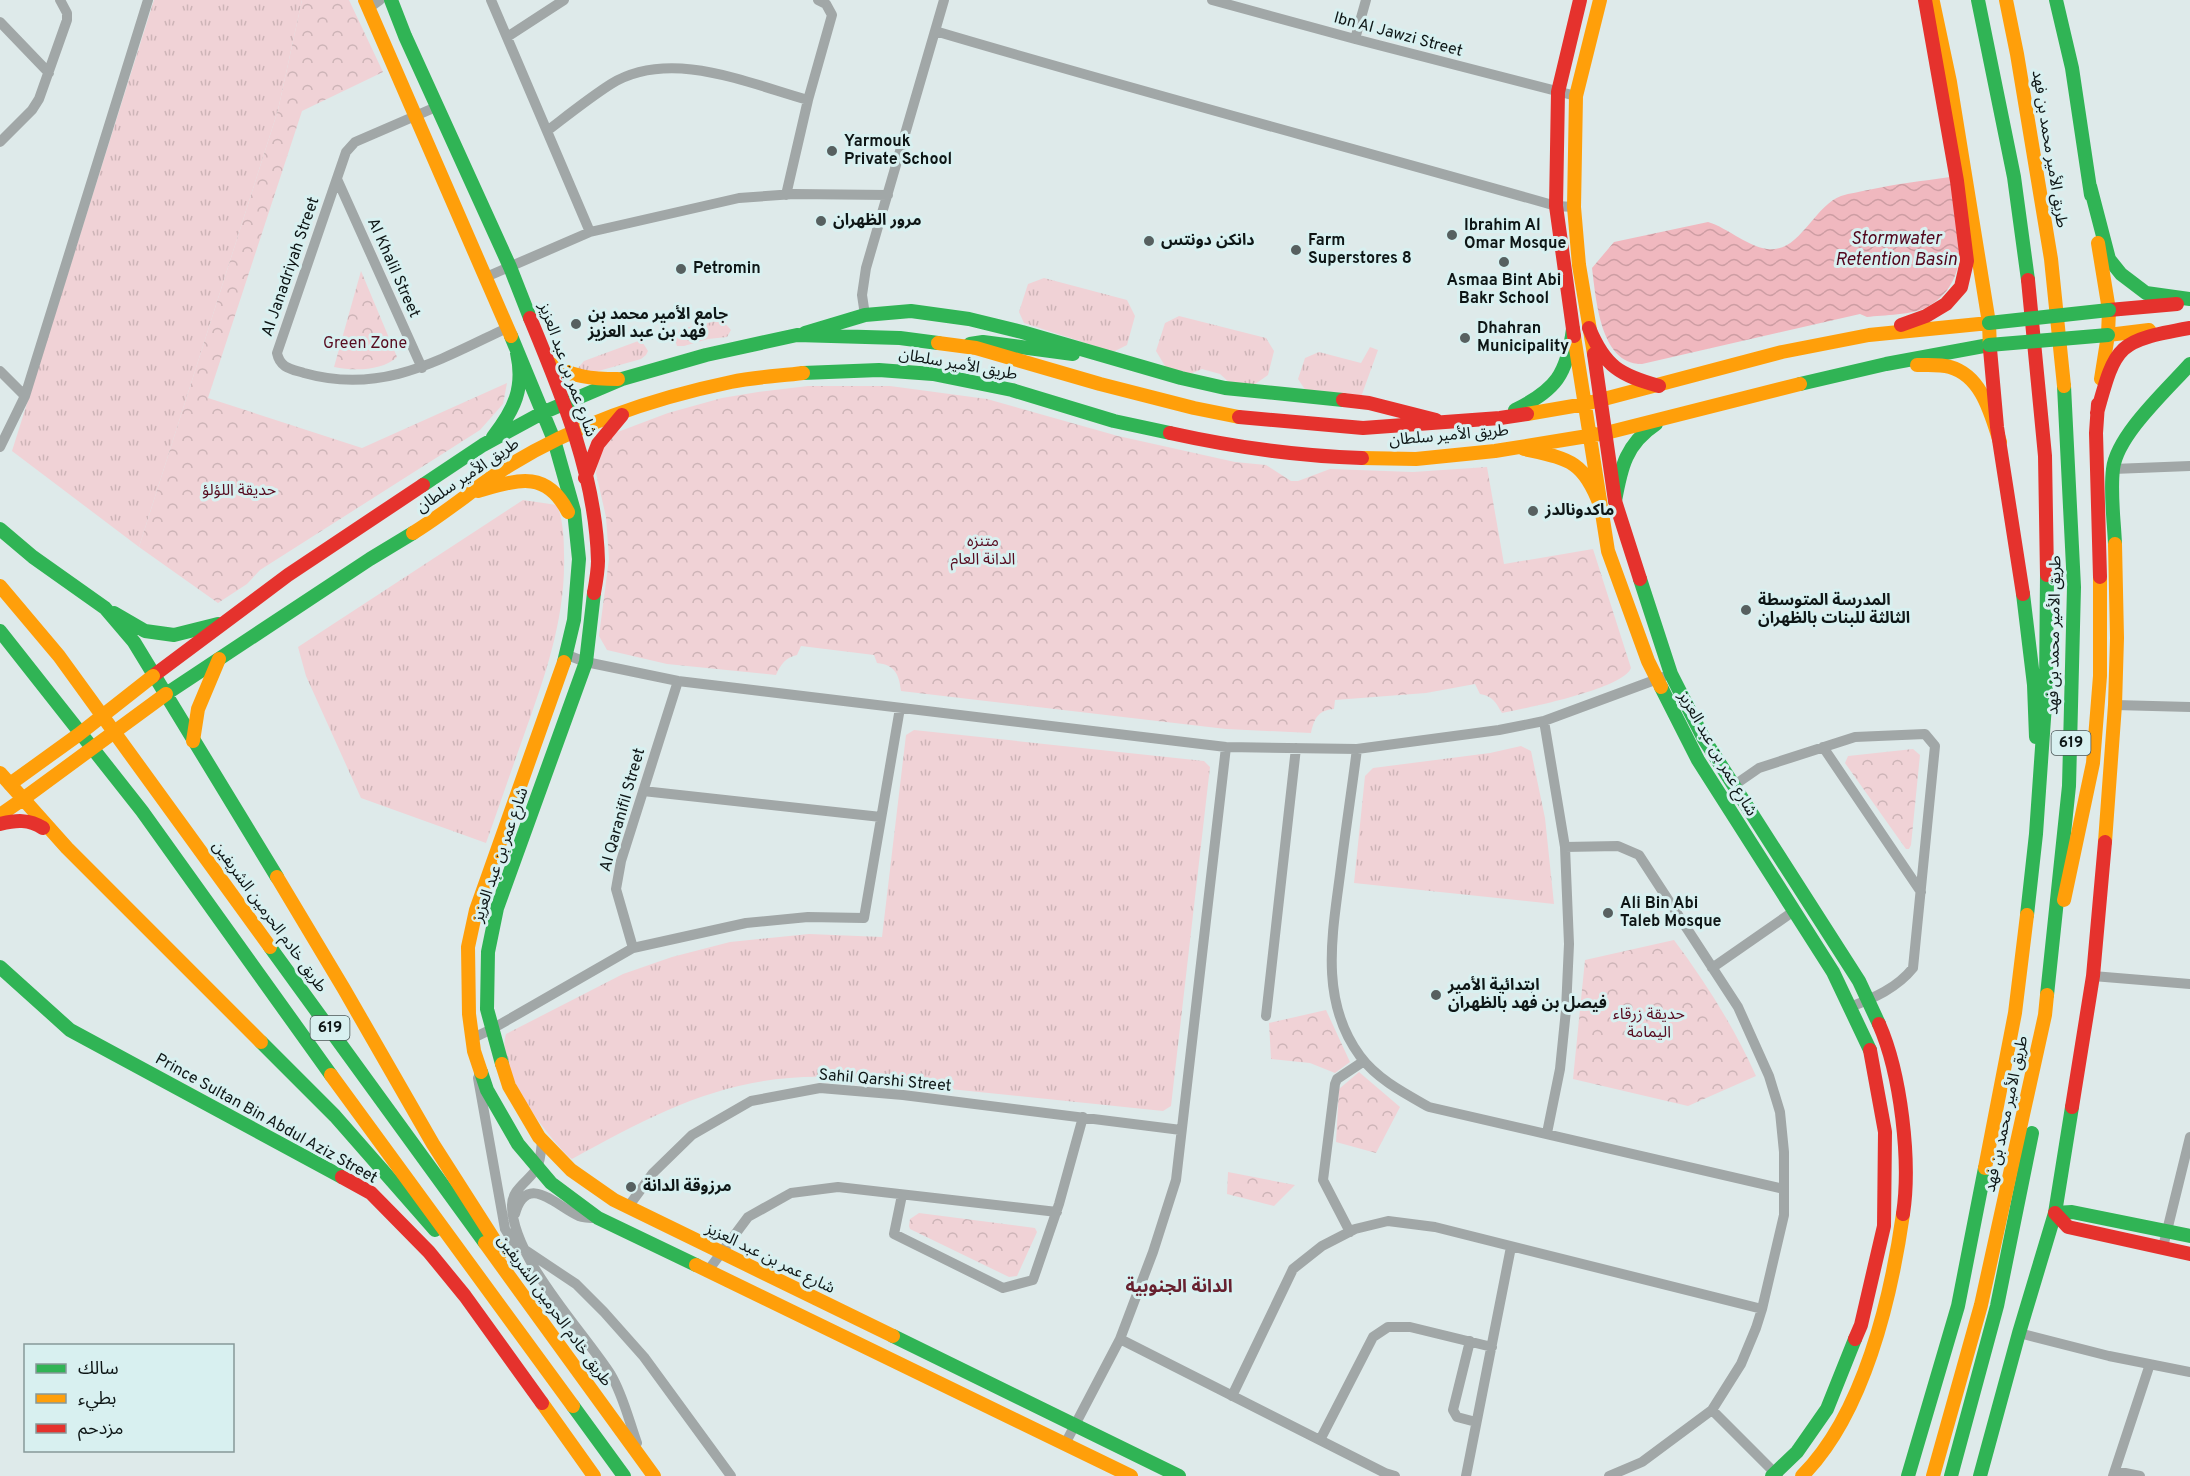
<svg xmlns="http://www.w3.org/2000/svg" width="2190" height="1476" font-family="Overpass,'Noto Sans Arabic',sans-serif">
	<defs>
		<pattern id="grass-tufts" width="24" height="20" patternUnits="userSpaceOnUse" patternTransform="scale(1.5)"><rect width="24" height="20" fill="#f0d2d6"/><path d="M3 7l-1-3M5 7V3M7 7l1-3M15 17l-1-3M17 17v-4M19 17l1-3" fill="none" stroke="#cdb4b7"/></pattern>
		<pattern id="park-crowns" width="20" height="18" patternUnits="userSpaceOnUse" patternTransform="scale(1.5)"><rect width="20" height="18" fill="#f0d2d6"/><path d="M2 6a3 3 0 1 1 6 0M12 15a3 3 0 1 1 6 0" fill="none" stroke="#cdb4b7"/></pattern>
		<pattern id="water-waves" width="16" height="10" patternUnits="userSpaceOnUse" patternTransform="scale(1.5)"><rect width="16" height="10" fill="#f0b8bf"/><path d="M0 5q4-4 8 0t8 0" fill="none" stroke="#cd9da3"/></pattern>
	</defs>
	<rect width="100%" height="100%" fill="#deeaea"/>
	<path fill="url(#grass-tufts)" d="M154 0H302L278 110 139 547 12 451Z
		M1044 278 1127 300 1135 316 1127 345 1113 352 1024 323 1019 312 1028 284Z
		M1179 316 1266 338 1274 351 1268 375 1251 387 1231 384 1220 374 1202 369 1187 375 1168 371 1156 351 1165 323Z
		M722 320 731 330 727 337 708 339 684 346H677L675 340 680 329Z
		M641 340 648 351 646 355 641 359 595 372 577 369 584 361Z
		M1370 347 1378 350 1361 397 1306 391 1298 379 1305 358 1319 352 1361 363Z
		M523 500 557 505C563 520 564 537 564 554 566 618 545 676 524 735 511 771 499 807 486 843L361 798 306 676 298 647Z
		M914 730 1204 761 1210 767 1171 1106 1163 1111 833 1077C730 1073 659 1111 572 1159L569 1157C545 1133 495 1069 506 1034L623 974 672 957 730 942 809 934 882 937 906 735Z
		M1521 746 1531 751 1545 818 1554 904 1354 883 1365 776 1373 768 1490 753Z"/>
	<path fill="url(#park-crowns)" d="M302 0H349L383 72 302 111 208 398 362 448 507 383 503 404 480 430 260 570 247 584 218 603 139 547 278 110Z
		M361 271 397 357C382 371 354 371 334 367Z
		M808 386H890L987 399 1118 436 1235 462 1266 465 1291 481H1298L1330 469 1413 472 1487 467 1504 564 1593 549 1631 668C1623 689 1527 708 1502 713 1496 703 1493 696 1480 694L1475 684 1426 693 1335 700 1334 709C1318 710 1314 719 1311 733L1226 729 901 691C899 674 895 665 877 663L874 655 801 646 797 655C785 658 781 664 776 675L667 664 607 650 599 636 609 559 606 517 596 473 600 451 615 433 668 413 722 398 758 392Z
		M1913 749 1920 755 1911 845 1909 849H1906L1845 763 1848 756Z
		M1674 940C1706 983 1734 1027 1756 1076L1688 1106 1573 1079 1585 960Z
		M1326 1010 1350 1062 1335 1073 1310 1063 1271 1059 1269 1023Z
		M1359 1072 1400 1107 1376 1153 1336 1142 1339 1089Z
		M1228 1172 1295 1185 1274 1206 1227 1194Z
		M919 1213 1035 1228 1037 1232 1017 1276 1009 1277 910 1229 909 1226 910 1219Z"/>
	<path fill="url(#water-waves)" d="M1950 177C1957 221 1977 279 1927 307 1913 315 1883 315 1867 317L1860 314 1642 364C1600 365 1596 298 1592 268L1614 242 1708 222C1729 228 1753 252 1775 249 1801 247 1816 205 1841 196 1850 193 1860 192 1868 190 1895 184 1922 181 1950 177Z"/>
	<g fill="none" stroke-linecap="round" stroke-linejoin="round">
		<path stroke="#a1a7a7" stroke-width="10" d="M491 0 590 232
			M1212 0 1355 39 1576 96
			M369 8 380 0
			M0 22 49 73
			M935 31C1141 92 1349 147 1556 206L1574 207
			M507 37 564 0
			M1355 39 1366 0
			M436 107 355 142 346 152 277 353C280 368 291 369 304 373 382 395 439 360 507 328
			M547 131C568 115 589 98 611 84 670 48 747 83 808 100
			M0 142 32 110 39 99 67 20V13L60 0
			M337 179 422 368
			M786 195 808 100 832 15 826 4 818 0
			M486 277 590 232 739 198 794 194 888 195
			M865 315 862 295 866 268 944 0
			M0 371 25 396
			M0 447 25 396 148 0
			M2113 469 2190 466
			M567 655 586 662 678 681 1226 747 1357 749 1499 730 1544 721 1663 677
			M2115 705 2190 707
			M1544 721 1565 847 1569 944 1566 1010 1560 1069 1547 1133
			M1823 747 1921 892
			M1357 749C1352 788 1346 827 1341 867 1333 931 1318 999 1360 1056 1377 1079 1404 1093 1429 1107L1784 1189
			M1733 786 1759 768 1855 737 1925 734 1935 746 1913 968C1897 988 1874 998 1850 1007
			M643 791 881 817
			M1565 847 1618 846 1639 855 1738 1007 1769 1076 1780 1112 1784 1152V1215L1762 1309 1756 1328 1741 1364 1712 1410 1642 1462 1609 1476
			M633 948 616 889 621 861 678 681
			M1712 968 1794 911
			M2093 976 2190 984
			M1266 1016 1296 748
			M473 1038 492 1029 633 948 746 923 808 917 864 918 900 708
			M478 1078 505 1229 513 1242 576 1284 604 1312 644 1357 731 1476
			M542 1141C541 1150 541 1159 537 1168 529 1181 512 1189 512 1205 512 1258 583 1331 611 1375 623 1395 629 1421 637 1443
			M902 1195 894 1234 1003 1288 1033 1280 1059 1204 1083 1117
			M628 1207 653 1173 692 1135 751 1101 820 1088 903 1095 1181 1130
			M515 1214C527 1171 557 1207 579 1216 584 1218 591 1218 598 1218
			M1350 1232 1323 1180 1335 1084 1337 1079 1364 1061
			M2163 1247 2190 1137
			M707 1272 748 1217 791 1193 838 1187 1057 1212
			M2019 1333 2109 1356 2190 1372
			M1120 1339 1385 1473 1395 1476
			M1470 1341 1453 1410 1457 1417 1476 1422
			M1232 1396 1293 1269 1322 1246 1355 1229 1388 1221 1435 1227 1762 1309
			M1712 1410 1778 1476
			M1320 1440 1373 1337 1388 1327H1410L1492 1347
			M1065 1444 1120 1339 1153 1252 1176 1180 1226 747
			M2115 1471 2140 1476
			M1466 1476 1511 1247
			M2113 1476 2150 1364"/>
		<path stroke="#30b455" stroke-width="14" d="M391 0 405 36 510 267 530 318
			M1978 0 2014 177 2028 280
			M2056 0 2072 68 2091 195
			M2090 186 2109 259 2121 274 2146 293 2190 299
			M805 333 865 315 911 311 969 319 1022 332 1181 378 1225 388 1343 400
			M511 336 554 440 574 511 579 559 574 620 564 662
			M970 344 983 342 1073 354
			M803 373 879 370 933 374 1012 390 1114 421 1170 433
			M1800 384 1886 364 1989 345
			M1515 410C1556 390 1567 374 1573 329
			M493 437C514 410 525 388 517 353
			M423 485 483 445 542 413 622 379 706 355 797 335 900 338 938 343
			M1615 501C1621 467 1626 444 1656 424
			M0 529 33 557 105 608 134 642 277 877
			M2115 544C2114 520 2110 493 2113 469 2117 435 2167 390 2190 364
			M1640 579 1671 674 1704 739 1859 981 1879 1024
			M2023 594 2034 685 2036 737
			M114 613 145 631 174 635 218 624
			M0 631 142 811 331 1075
			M1661 687 1698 760 1833 972 1870 1050
			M166 694 370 559 413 533
			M2027 915 2036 834 2046 690 2047 575
			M270 947 485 1243
			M0 967 70 1030 342 1177
			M2047 995 2069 786 2074 587 2064 386
			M261 1042 335 1116 435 1230
			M502 1064 487 1009 488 952 497 908 586 662 594 593
			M481 1072 487 1090 518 1144 551 1183 598 1218 696 1265
			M2055 1213 2072 1212 2190 1236
			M893 1336 1179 1476
			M573 1406 624 1476
			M1772 1476 1797 1452 1827 1409 1855 1339
			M1908 1476 1958 1306 1985 1168
			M1951 1476 1997 1306 2032 1133
			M1980 1476 2019 1333 2055 1213 2072 1107"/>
		<path stroke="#ff9f0a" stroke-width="14" d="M365 0 511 336
			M2006 0 2017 54 2051 259 2064 386
			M1933 2 1950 82 1989 323 1990 349
			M2098 243 2109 310 2108 335 2101 379
			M2108 335 2149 330
			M1574 336 1608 551 1648 661 1661 687
			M938 343 976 348 1100 384 1194 408 1239 417
			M1594 354 1579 265 1574 207 1576 96 1600 0
			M549 363C571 377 593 379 618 379
			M1917 365C1928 365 1940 364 1950 367 1982 376 1991 414 2000 442
			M1527 414 1585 404 1782 352 1869 335 1989 323
			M1524 449C1569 459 1583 460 1600 505
			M1362 458 1416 459 1495 451 1606 433 1800 384
			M478 491C517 480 546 469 568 512
			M413 533C447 512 477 486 510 465 577 424 654 398 731 382 754 377 779 376 803 373
			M0 586 59 656 270 947
			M193 741 198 709 219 659
			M0 773 67 848 261 1042
			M0 815 23 799
			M2105 842 2115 705 2117 638 2115 544
			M277 877 344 989 433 1144 502 1252
			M2064 900 2093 763 2100 676V577
			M502 1064 509 1086 539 1137 571 1170 614 1200 893 1336
			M481 1072 474 1051 469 1014 468 947 476 910 564 662
			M331 1075 573 1406
			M1985 1168 2015 1013 2027 915
			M485 1243 654 1476
			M696 1265 1131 1476
			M542 1403 594 1476
			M1802 1476C1864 1414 1891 1298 1903 1214
			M1933 1476 1981 1305 2045 1015 2047 995"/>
		<path stroke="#e5322d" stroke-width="14" d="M2028 280 2045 456 2047 575
			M2109 310 2177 304
			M530 318C562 395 596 476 598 561 598 571 596 582 594 593
			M1901 325 1926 316 1946 304 1961 287 1967 261 1957 181 1925 0
			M1589 328C1605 367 1620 375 1659 386
			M1574 336 1556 206 1558 92 1580 0
			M1990 349 1997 427 2023 594
			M1594 354 1615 501 1640 579
			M1343 400 1369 403 1436 420
			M2098 404 2096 433 2100 577
			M2097 413C2116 343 2118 341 2190 328
			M1239 417 1363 428 1500 418 1527 414
			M1170 433C1233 447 1297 456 1362 458
			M585 478 598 444 622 415
			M153 676 288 575 423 485
			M0 824C16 820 29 819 43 828
			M1879 1024C1901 1074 1911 1161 1903 1214
			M2072 1107 2093 976 2105 842
			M342 1177 371 1193 429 1252 465 1296 542 1403
			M2055 1213 2068 1227 2190 1254
			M1855 1339 1861 1325 1884 1226 1885 1132 1870 1050"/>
		<path stroke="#30b455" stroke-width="14" d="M1989 323 2109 310
			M1989 345 2108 335"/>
		<path stroke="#ff9f0a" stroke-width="14" d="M10 784 78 735 153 676
			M23 799 166 694"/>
	</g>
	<g fill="#576060" stroke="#d8f0f0" stroke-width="2">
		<circle cx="832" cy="151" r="6"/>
		<circle cx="821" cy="221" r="6"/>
		<circle cx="1452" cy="235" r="6"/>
		<circle cx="1149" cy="241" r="6"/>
		<circle cx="1296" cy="250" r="6"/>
		<circle cx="1504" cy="262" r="6"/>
		<circle cx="681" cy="269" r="6"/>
		<circle cx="576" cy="324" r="6"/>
		<circle cx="1465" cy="338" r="6"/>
		<circle cx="1533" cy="511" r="6"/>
		<circle cx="1746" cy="610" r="6"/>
		<circle cx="1608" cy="913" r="6"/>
		<circle cx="1436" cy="995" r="6"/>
		<circle cx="631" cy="1187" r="6"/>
	</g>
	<g text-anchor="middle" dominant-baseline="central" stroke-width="6" stroke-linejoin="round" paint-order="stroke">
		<g fill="#d8f0f0" stroke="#4b5757" stroke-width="1.5">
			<rect x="2051.5" y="731" width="39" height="24" rx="4.5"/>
			<rect x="310.5" y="1016" width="39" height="24" rx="4.5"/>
		</g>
		<g font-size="15" font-weight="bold" fill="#0e1616">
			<text x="2071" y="743">619</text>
			<text x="330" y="1028">619</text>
		</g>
		<g font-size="16" fill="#0e1616" stroke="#d8f0f0">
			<text transform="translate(1398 35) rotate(15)">Ibn Al Jawzi Street</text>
			<text transform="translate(2049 149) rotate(81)">طريق الأمير محمد بن فهد</text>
			<text transform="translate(291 267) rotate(-71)">Al Janadriyah Street</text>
			<text transform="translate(393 268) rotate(66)">Al Khalil Street</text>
			<text transform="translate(958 365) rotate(10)">طريق الأمير سلطان</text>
			<text transform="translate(567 370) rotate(70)">شارع عمر بن عبد العزيز</text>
			<text transform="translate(1449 436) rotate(-5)">طريق الأمير سلطان</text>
			<text transform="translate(468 476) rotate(-34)">طريق الأمير سلطان</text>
			<text transform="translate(2055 635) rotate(-89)">طريق الأمير محمد بن فهد</text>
			<text transform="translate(1717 754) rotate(60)">شارع عمر بن عبد العزيز</text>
			<text transform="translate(623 810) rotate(-74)">Al Qaranifil Street</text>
			<text transform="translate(501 855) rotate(-71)">شارع عمر بن عبد العزيز</text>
			<text transform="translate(269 917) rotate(54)">طريق خادم الحرمين الشريفين</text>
			<text transform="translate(885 1081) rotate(5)">Sahil Qarshi Street</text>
			<text transform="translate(2007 1114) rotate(-78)">طريق الأمير محمد بن فهد</text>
			<text transform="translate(266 1119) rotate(29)">Prince Sultan Bin Abdul Aziz Street</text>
			<text transform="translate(770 1259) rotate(26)">شارع عمر بن عبد العزيز</text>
			<text transform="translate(554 1311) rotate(54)">طريق خادم الحرمين الشريفين</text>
		</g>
		<g font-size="16" font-weight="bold" fill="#0e1616" stroke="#d8f0f0" text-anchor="start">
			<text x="844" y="142">Yarmouk<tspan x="844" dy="18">Private School</tspan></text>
			<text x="833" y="221">مرور الظهران</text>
			<text x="1464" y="226">Ibrahim Al<tspan x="1464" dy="18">Omar Mosque</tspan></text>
			<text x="1161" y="241">دانكن دونتس</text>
			<text x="1308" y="241">Farm<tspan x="1308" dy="18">Superstores 8</tspan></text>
			<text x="693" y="269">Petromin</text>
			<text x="1504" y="281" text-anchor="middle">Asmaa Bint Abi<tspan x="1504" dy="18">Bakr School</tspan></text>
			<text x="588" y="315">جامع الأمير محمد بن<tspan x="588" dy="18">فهد بن عبد العزيز</tspan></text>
			<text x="1477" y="329">Dhahran<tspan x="1477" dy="18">Municipality</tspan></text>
			<text x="1545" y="511">ماكدونالدز</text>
			<text x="1758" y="601">المدرسة المتوسطة<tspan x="1758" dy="18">الثالثة للبنات بالظهران</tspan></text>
			<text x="1620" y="904">Ali Bin Abi<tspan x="1620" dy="18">Taleb Mosque</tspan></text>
			<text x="1448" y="986">ابتدائية الأمير<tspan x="1448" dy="18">فيصل بن فهد بالظهران</tspan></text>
			<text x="643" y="1187">مرزوقة الدانة</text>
		</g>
		<g font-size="16" fill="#570c20" stroke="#d8f0f0">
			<text x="365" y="344">Green Zone</text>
			<text x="239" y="491">حديقة اللؤلؤ</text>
			<text x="983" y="542">متنزه<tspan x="983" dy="18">الدانة العام</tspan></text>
			<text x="1649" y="1015">حديقة زرقاء<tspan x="1649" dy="18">اليمامة</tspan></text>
		</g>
		<g font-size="18" font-style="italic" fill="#52051c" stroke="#d8f0f0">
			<text x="1896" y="239">Stormwater<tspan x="1896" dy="21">Retention Basin</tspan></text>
		</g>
		<g font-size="18" font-weight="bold" fill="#67212f" stroke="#d8f0f0">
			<text x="1179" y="1287">الدانة الجنوبية</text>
		</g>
	</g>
	<rect x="24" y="1344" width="210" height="108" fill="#d8f0f0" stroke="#879999" stroke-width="1.5"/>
	<rect x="36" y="1364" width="30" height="9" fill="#30b455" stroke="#879999" stroke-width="1.5"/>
	<text x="78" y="1374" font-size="18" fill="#0e1616">سالك</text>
	<rect x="36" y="1394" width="30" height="9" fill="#ff9f0a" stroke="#879999" stroke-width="1.5"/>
	<text x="78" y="1404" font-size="18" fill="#0e1616">بطيء</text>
	<rect x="36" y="1424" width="30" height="9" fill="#e5322d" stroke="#879999" stroke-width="1.5"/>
	<text x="78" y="1434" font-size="18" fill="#0e1616">مزدحم</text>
</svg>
